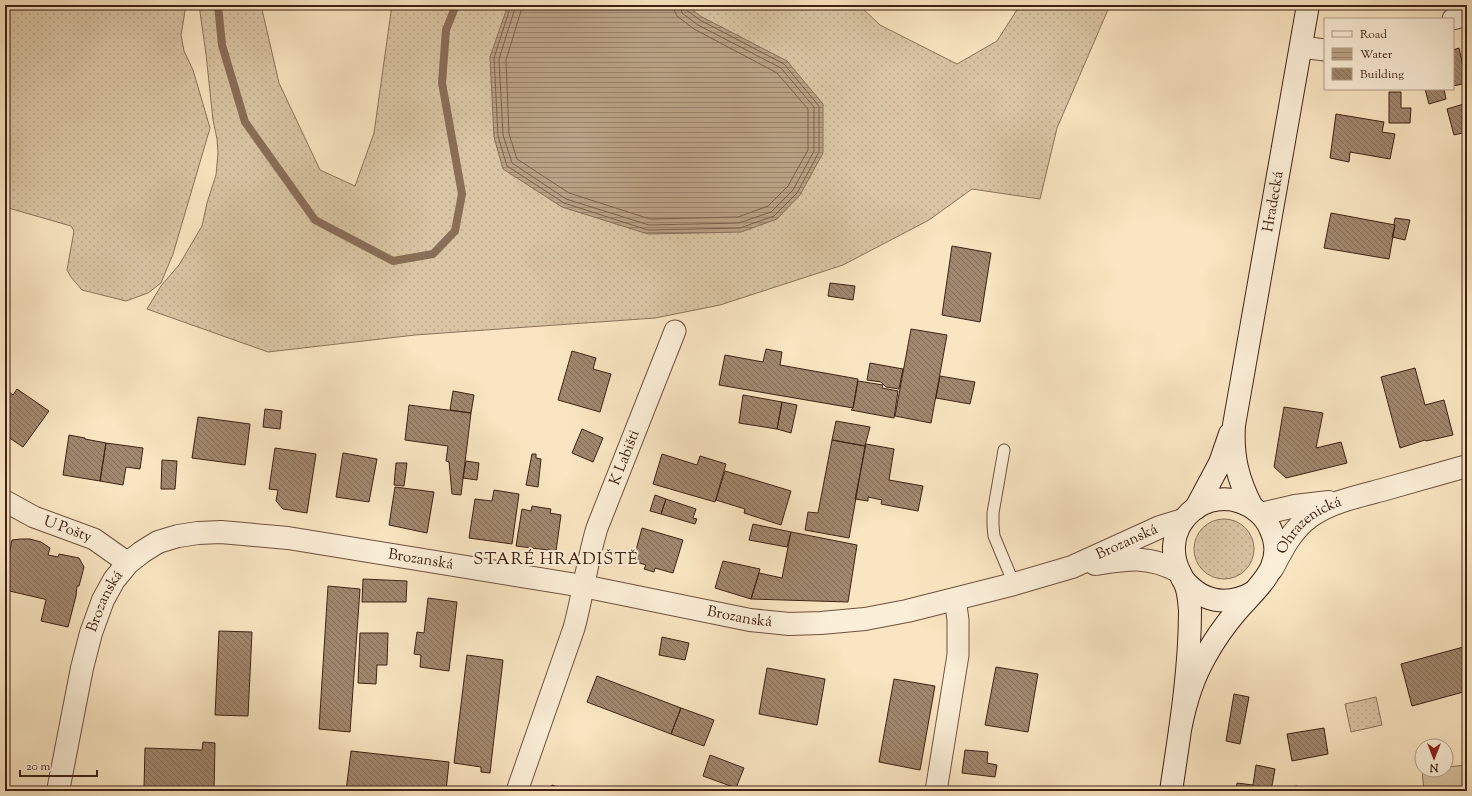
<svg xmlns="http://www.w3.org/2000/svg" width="1472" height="796" font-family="'Sorts Mill Goudy',serif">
	<defs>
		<pattern id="grass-dots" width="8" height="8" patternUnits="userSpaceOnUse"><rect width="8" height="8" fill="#d9c4a3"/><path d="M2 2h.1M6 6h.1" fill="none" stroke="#bba88b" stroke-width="1.8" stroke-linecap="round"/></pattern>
		<pattern id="water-rules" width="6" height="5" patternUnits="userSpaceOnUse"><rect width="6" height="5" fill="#baa286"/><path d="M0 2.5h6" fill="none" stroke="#99846c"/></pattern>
		<pattern id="building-back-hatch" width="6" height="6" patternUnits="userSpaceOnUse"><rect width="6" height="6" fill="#a0876d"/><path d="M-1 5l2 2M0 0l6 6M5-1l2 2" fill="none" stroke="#846e58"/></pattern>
	</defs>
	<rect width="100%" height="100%" fill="#f9e5c1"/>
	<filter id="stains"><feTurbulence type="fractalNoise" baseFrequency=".005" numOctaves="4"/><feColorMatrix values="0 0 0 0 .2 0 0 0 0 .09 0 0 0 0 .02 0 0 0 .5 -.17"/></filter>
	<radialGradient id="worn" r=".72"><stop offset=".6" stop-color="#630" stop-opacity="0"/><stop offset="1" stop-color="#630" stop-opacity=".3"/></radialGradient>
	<path fill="url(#grass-dots)" stroke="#8c725b" d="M5 5H186L181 35 184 51 193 70 210 128 173 254 161 283 148 293 126 301 82 290 71 277 67 270 74 231 71 226 5 207Z
		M199 5H261L279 83 320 170 355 186 374 133 392 5H859L880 25 957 64 997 41 1020 5H1110L1057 128 1040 199 972 189 929 220 843 265 720 305 655 318 415 335 268 352 147 309 161 286 179 265 202 226 207 203 216 175 218 153 217 139 213 120 206 54Z
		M1194 549a30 30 0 1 1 60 0a30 30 0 1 1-60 0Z
		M1376 697 1382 725 1351 732 1345 704Z"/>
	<path fill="#d9c4a3" stroke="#8c725b" d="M1467 765V791H1424L1422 770H1446V767Z"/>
	<path fill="url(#water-rules)" stroke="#896e58" d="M508 5H686L702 17 787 61 823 104V153L800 195 777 219 741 232 648 234 562 207 503 169 494 137 490 57Z"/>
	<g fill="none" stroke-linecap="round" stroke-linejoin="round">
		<path stroke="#7c624c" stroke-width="1" d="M511 5 494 58 498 136 507 166 564 203 648 230 740 228 774 216 797 193 819 152V106L784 64 700 20 686 10 685 5
			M516 5 499 59 503 135 512 163 566 199 649 225 739 223 771 212 793 190 814 151V107L781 68 698 25 682 13 680 5
			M522 5 521 11 506 60 509 134 517 159 569 193 650 219 738 217 768 206 788 186 808 150V109L777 73 694 29 677 16 674 10V5"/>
		<path stroke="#896e58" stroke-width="8" d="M218 5 222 45 245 122 315 220 393 261 433 254 455 231 462 194 442 83 446 30 456 5"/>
	</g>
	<path fill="url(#building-back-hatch)" stroke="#3f2113" d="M1459 48 1467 83 1453 86V50Z
		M1425 89H1444L1446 99 1429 104Z
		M1389 92H1401V108H1411L1410 123H1389Z
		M1467 103V132L1454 135 1447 109Z
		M1336 114 1384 122 1382 132 1395 134 1390 159 1350 152 1349 162 1330 158Z
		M1331 213 1395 225 1389 259 1324 248Z
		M1395 218 1410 220 1405 240 1392 237 1395 225 1394 224Z
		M952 246 991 253 980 322 942 315Z
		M830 283 855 286 853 300 828 296Z
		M911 329 947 335 931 423 895 416Z
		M766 349 782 352 780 365 858 379 853 408 719 385 725 355 763 362Z
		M572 351 596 358 593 369 611 374 600 412 558 400Z
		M870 363 903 369 899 389 886 387 881 382 867 380Z
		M1415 368 1425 405 1444 400 1453 435 1426 441 1425 440 1400 448 1381 377Z
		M940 376 975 382 970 404 936 398Z
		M858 381 883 385 882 388 898 391 894 418 851 410 853 408Z
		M5 389 13 395 17 389 49 411 23 447 5 435Z
		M453 391 474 395 471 413 450 410Z
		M743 395 782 402 777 429 739 423Z
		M782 402 797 405 791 433 777 429Z
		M409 405 471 413 461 495 452 494 449 462 446 461 448 446 405 440Z
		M1284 407 1323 413 1316 448 1341 442 1347 463 1286 478 1274 467Z
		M265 409 282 411 280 429 263 427Z
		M198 417 250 424 245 465 192 458Z
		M836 421 870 427 865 446 832 440Z
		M582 429 603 438 593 462 572 453Z
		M69 435 85 438V439L106 443 100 481 63 475Z
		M832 440 865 446 849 538 805 530 808 512 818 513Z
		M106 443 143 448 140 469 126 467 123 485 100 481Z
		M866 444 894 449 889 480 923 486 918 511 881 504 882 500 868 497V501L855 499Z
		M275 448 316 454 307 513 283 509 276 501 278 490 269 489Z
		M343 453 377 459 369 502 336 497Z
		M532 454H536V458L541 459 538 487 526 485Z
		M662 454 697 465 700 456 726 464 715 502 653 484Z
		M162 460 177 461 175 489H161Z
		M466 461 479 463 477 480 463 478Z
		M396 463H407L404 486 394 485Z
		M725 471 791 491 781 525 744 513 745 509 716 500Z
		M395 487 434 492 427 533 389 525Z
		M494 490 519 494 512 544 469 538 475 499 492 501Z
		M655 495 666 499 661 514 650 511Z
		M666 499 696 509 693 518 697 519 695 524 661 514Z
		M532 506 551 509 550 513 561 515 556 551 516 546 522 509 531 511Z
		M753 524 791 532 787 547 749 540Z
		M642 528 683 540 673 573 655 568 654 572 644 569 646 565 633 561Z
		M791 532 857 545 848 602 751 599 759 573 782 578Z
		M21 539H30L41 542 50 548 48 555 58 557 59 554 79 558 84 567 79 586H77L76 596 68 627 41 621 46 600 44 599 5 590V574L12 540Z
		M723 561 760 569 751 599 715 588Z
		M363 579 407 581 406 602H362Z
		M328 586 360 589 350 732 319 729Z
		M428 598 457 602 449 671 420 667 421 655 414 654 417 632 424 633Z
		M219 631 252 632 248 716 215 715Z
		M360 633H388L387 665H377L376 684 358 683Z
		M662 637 689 643 685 660 659 655Z
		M1467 646V691L1412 706 1401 664Z
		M467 655 503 660 490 773 481 772V767L454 763Z
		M996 667 1038 674 1028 732 985 725Z
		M767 668 825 679 817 725 759 714Z
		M597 676 681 708 671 734 587 702Z
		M894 679 935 686 920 770 879 762Z
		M1234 694 1249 697 1240 744 1226 741Z
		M681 708 714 720 704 746 671 734Z
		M1324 728 1328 754 1292 761 1287 734Z
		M203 742 215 743 214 791 144 788 145 748 202 750Z
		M965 750 988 752 987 763 997 765 995 777 962 773Z
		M351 751 449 762 446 791H346Z
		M710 755 744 768 736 788 703 776Z
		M1256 765 1275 769 1271 791H1236L1237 783 1253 785Z
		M552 785 568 791H550Z
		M1297 786 1298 791H1280V789Z"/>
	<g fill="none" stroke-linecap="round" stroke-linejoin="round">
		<defs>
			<path id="service" d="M1004 450 993 513V526L994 536 1014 584"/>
			<g id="minor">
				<path d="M1453 19 1467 15"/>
				<path d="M1301 47 1325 50"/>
				<path id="s1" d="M5 501 34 517 94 539 128 563"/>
				<path id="s2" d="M517 791 574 628C583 595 587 561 597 528L675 331"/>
				<path d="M936 791 958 655V620L955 599"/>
			</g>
			<g id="tertiary">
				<path d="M1261 514 1295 506 1329 502"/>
				<path d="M1095 564C1128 559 1148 555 1178 571"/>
				<path id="s3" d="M1272 569C1282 550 1292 529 1311 516 1331 502 1359 496 1382 490 1410 482 1439 474 1467 466"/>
				<path id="s4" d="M58 791 82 668 91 633 103 600 114 580 128 563 142 552 158 542 178 536 198 533 221 532 288 538 583 586 750 620 789 624 821 623 865 619 907 611 1014 584 1072 567 1160 527 1183 520"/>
			</g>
			<g id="secondary">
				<path id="s5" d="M1252 507C1238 480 1232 457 1234 425L1308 5"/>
				<path d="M1196 508 1220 463 1230 434"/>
				<path d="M1182 578C1201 602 1227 607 1254 592"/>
				<path d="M1171 791C1180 731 1190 671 1190 610 1189 602 1189 594 1186 586 1180 571 1173 564 1174 546 1175 530 1184 516 1197 507 1210 499 1226 497 1241 502 1253 506 1265 516 1270 528 1288 565 1258 586 1236 612 1225 625 1215 639 1206 655 1192 679 1185 703 1180 730"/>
			</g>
		</defs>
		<use href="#service" stroke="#6e523e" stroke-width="13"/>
		<use href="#minor" stroke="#6e523e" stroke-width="23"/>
		<use href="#tertiary" stroke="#6e523e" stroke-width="24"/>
		<use href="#secondary" stroke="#3f2113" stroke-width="24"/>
		<use href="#service" stroke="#fbeed7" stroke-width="11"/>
		<use href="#minor" stroke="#fbeed7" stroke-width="21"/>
		<use href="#tertiary" stroke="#fbeed7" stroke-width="22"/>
		<use href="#secondary" stroke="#fbeed7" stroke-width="22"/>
	</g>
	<g text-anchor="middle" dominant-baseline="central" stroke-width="4" stroke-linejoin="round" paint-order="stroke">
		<g font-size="15" fill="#3f2113" stroke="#fbeed7">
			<text stroke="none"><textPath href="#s5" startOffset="312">Hradecká</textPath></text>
			<text stroke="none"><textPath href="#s2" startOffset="351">K Labišti</textPath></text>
			<text stroke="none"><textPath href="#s1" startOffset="69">U Pošty</textPath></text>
			<text stroke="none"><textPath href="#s3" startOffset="59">Ohrazenická</textPath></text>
			<text stroke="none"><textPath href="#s4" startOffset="1268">Brozanská</textPath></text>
			<text stroke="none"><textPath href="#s4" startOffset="544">Brozanská</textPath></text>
			<text stroke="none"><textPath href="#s4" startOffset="196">Brozanská</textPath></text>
			<text stroke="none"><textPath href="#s4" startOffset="868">Brozanská</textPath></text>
		</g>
		<g font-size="17" letter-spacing="1" fill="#3f2113" stroke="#fbeed7">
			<text x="556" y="560">STARÉ HRADIŠTĚ</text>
		</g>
	</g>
	<rect width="1472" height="796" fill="none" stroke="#f9e5c1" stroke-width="20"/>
	<rect x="6" y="6" width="1460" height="784" fill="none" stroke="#3f2113" stroke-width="2"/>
	<rect x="10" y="10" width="1452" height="776" fill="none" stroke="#3f2113"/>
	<rect x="1324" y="18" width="130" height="72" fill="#fbeed7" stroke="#b09c89"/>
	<rect x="1332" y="31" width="20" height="6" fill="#fbeed7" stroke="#b09c89"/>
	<text x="1360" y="38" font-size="12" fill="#3f2113">Road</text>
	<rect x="1332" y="48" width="20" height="12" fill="url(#water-rules)" stroke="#b09c89"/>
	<text x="1360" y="58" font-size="12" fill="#3f2113">Water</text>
	<rect x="1332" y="68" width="20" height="12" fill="url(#building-back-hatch)" stroke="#b09c89"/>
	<text x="1360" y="78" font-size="12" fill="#3f2113">Building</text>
	<g transform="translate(1434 758) rotate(180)"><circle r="19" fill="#fbeed7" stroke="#b09c89"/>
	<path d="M0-3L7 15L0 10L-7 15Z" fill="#8f2418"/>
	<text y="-6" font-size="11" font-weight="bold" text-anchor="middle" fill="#3f2113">N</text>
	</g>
	<path d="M20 770v6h77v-6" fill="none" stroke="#3f2113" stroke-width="2"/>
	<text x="26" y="770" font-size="12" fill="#3f2113" stroke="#fbeed7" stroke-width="3" paint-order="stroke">20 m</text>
	<rect width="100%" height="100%" filter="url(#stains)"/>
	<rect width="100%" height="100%" fill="url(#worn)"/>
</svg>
